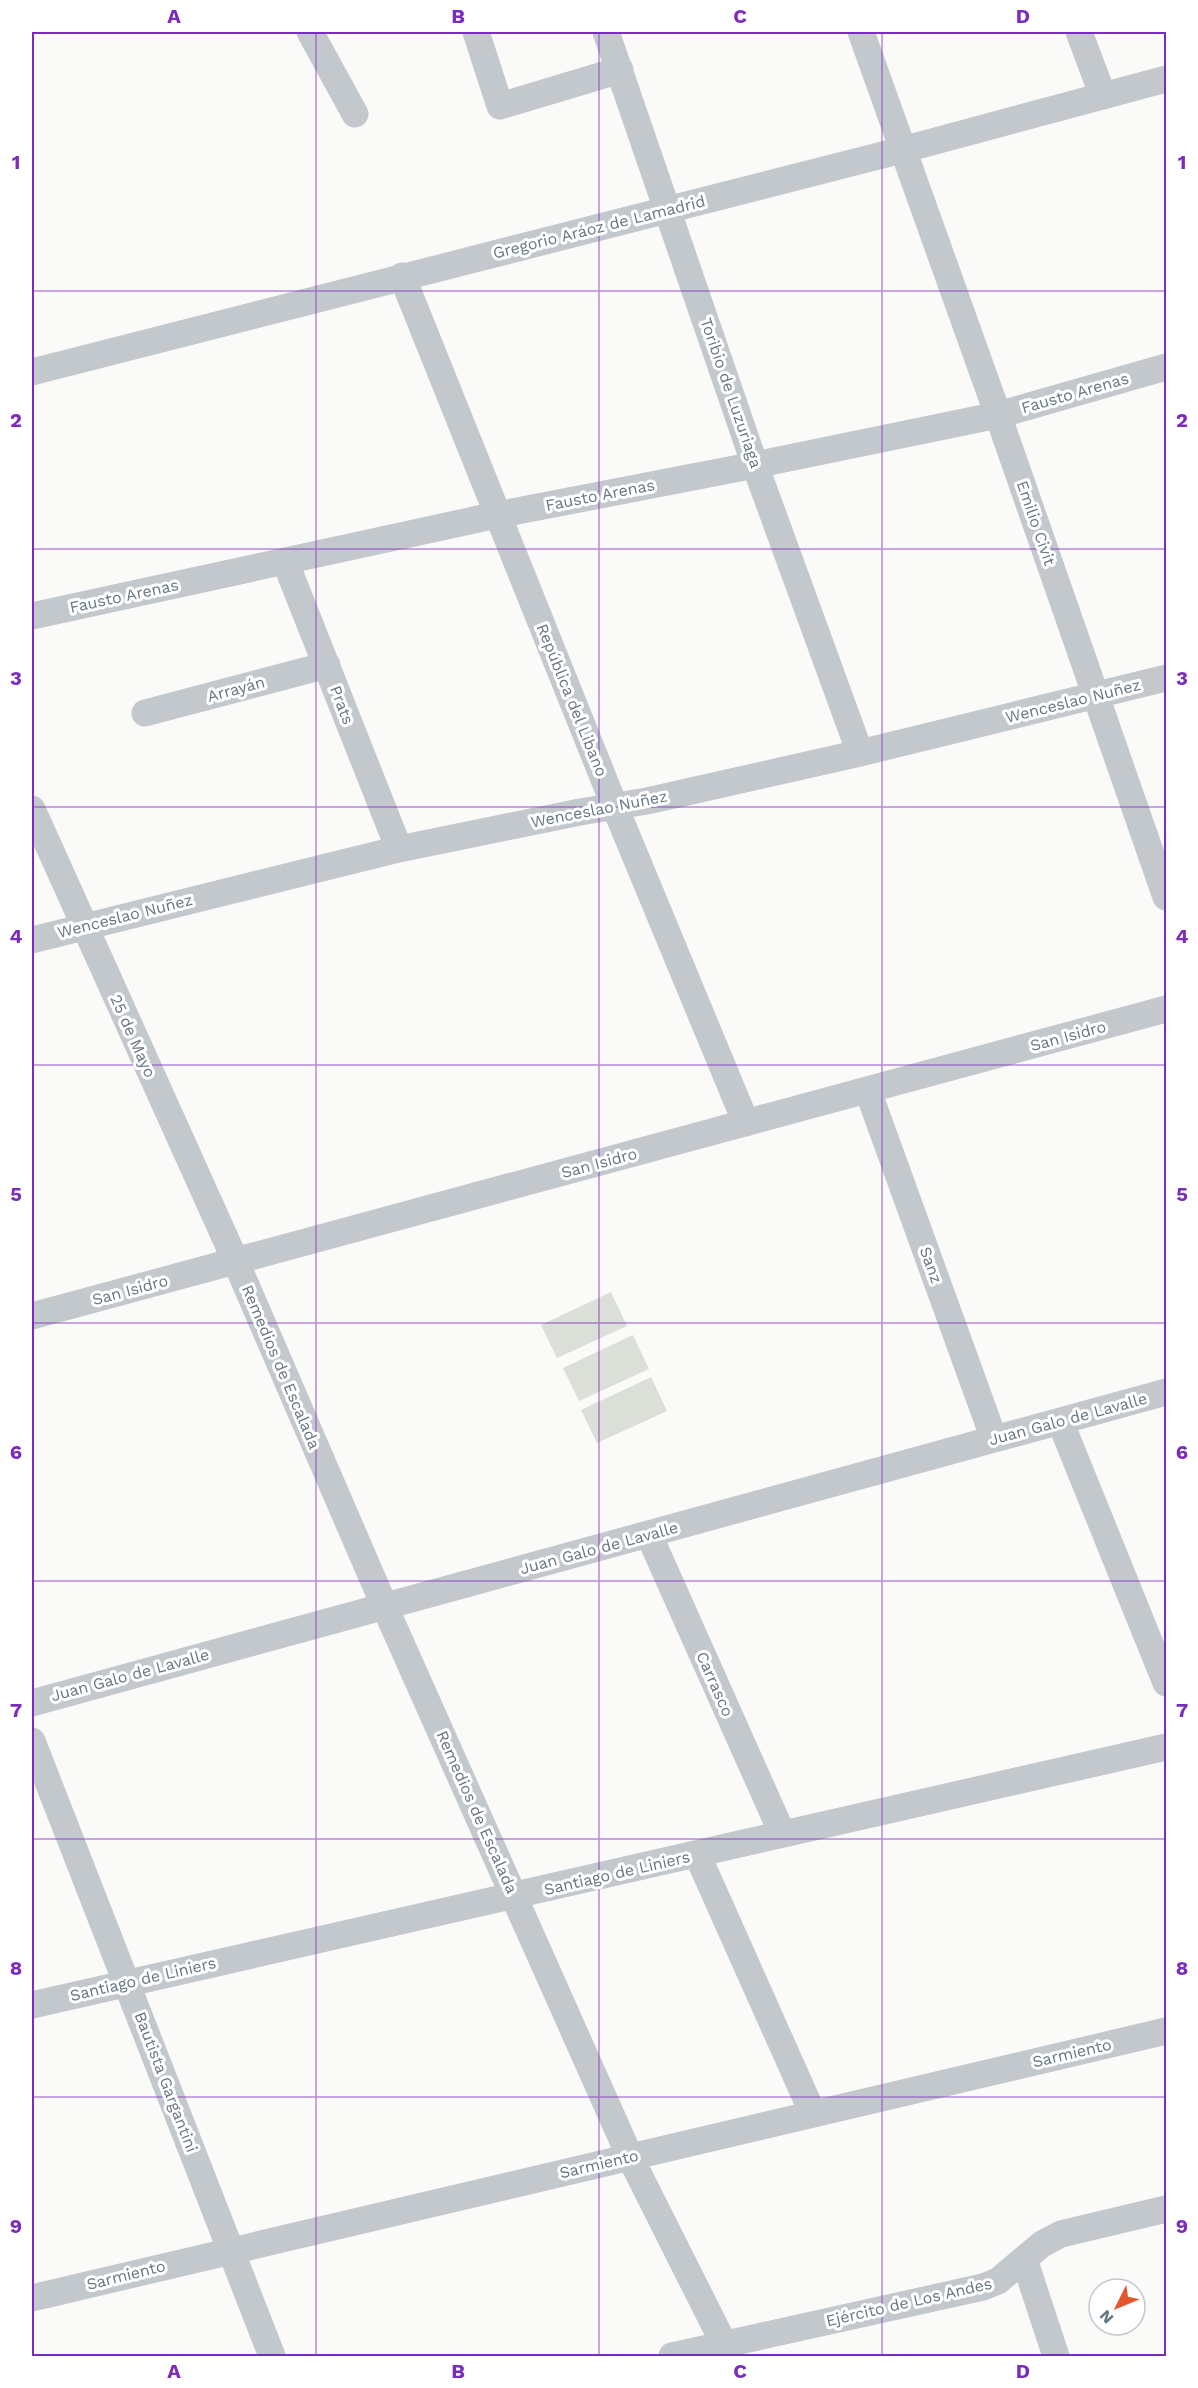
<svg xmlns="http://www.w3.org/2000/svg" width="1198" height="2388" font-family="'Work Sans',sans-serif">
	<rect width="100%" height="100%" fill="#fafaf8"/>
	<path fill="#dadfd7" d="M611 1292 627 1326 557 1358 541 1325Z
		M633 1335 649 1369 579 1401 563 1368Z
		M651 1377 667 1411 597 1443 581 1410Z"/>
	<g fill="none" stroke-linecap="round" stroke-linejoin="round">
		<path stroke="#c3c8cc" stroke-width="27" d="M310 32 355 114
			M476 32 500 106 620 70
			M606 32 755 465 860 753
			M861 32 998 415 1166 897
			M1079 32 1103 96
			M402 276 615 807 746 1123
			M32 372 902 150 1166 79
			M285 561 399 849
			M32 616 497 515 755 465 998 415 1166 367
			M145 713 327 665
			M32 809 236 1262 384 1605 630 2157 730 2356
			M32 940 399 849 580 812 647 801 860 753 1166 678
			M868 1091 994 1439
			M32 1316 1166 1009
			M1060 1421 1166 1683
			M649 1535 782 1833
			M32 1703 1166 1392
			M32 1741 272 2356
			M697 1854 813 2114
			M32 2005 1166 1747
			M1024 2259 1056 2356
			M32 2298 1166 2031
			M672 2356 983 2287 998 2281 1042 2244 1061 2234 1166 2209"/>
	</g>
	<path fill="none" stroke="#7b2cbf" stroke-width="1.5" stroke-opacity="0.55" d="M316 32V2356M599 32V2356M882 32V2356M32 291H1166M32 549H1166M32 807H1166M32 1065H1166M32 1323H1166M32 1581H1166M32 1839H1166M32 2097H1166"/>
	<g text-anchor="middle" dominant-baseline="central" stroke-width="6" stroke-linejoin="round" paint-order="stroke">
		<g font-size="16" fill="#657683" stroke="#fff">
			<text transform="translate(599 227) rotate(-14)">Gregorio Aráoz de Lamadrid</text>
			<text transform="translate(731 393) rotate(71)">Toribio de Luzuriaga</text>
			<text transform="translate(1075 393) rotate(-16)">Fausto Arenas</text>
			<text transform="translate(600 495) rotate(-11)">Fausto Arenas</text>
			<text transform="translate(1036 523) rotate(71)">Emilio Civit</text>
			<text transform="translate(124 596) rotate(-12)">Fausto Arenas</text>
			<text transform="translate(236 689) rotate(-15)">Arrayán</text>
			<text transform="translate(572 700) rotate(68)">República del Libano</text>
			<text transform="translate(1073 701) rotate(-14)">Wenceslao Nuñez</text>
			<text transform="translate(342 705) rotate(69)">Prats</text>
			<text transform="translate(599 809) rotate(-11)">Wenceslao Nuñez</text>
			<text transform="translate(125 916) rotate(-14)">Wenceslao Nuñez</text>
			<text transform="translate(133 1036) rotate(66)">25 de Mayo</text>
			<text transform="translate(1068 1036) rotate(-15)">San Isidro</text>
			<text transform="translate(599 1163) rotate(-15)">San Isidro</text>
			<text transform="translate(931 1265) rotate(70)">Sanz</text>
			<text transform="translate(130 1290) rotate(-15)">San Isidro</text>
			<text transform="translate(281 1367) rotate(67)">Remedios de Escalada</text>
			<text transform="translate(1068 1419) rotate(-15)">Juan Galo de Lavalle</text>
			<text transform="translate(599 1548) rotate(-15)">Juan Galo de Lavalle</text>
			<text transform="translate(130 1675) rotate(-15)">Juan Galo de Lavalle</text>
			<text transform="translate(715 1684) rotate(66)">Carrasco</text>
			<text transform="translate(477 1812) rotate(66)">Remedios de Escalada</text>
			<text transform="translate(617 1873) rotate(-13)">Santiago de Liniers</text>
			<text transform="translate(143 1979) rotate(-13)">Santiago de Liniers</text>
			<text transform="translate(1072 2053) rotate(-13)">Sarmiento</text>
			<text transform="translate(166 2082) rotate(69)">Bautista Gargantini</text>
			<text transform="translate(599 2164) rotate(-13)">Sarmiento</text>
			<text transform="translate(126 2275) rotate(-14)">Sarmiento</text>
			<text transform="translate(909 2302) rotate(-13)">Ejército de Los Andes</text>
		</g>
	</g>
	<rect width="1198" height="2388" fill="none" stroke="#ffffff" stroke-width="66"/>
	<g transform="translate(1117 2307) rotate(227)"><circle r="28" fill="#ffffff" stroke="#c1c8cd" stroke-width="1.5"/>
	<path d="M0-4.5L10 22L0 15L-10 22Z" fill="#e4572e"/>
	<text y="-9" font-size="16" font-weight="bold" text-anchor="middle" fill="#657683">N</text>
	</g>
	<rect x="33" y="33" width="1132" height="2322" fill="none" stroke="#7b2cbf" stroke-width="2"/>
	<g font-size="20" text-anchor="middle" font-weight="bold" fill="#7b2cbf">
		<text x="174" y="23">A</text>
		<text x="458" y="23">B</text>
		<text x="740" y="23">C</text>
		<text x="1023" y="23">D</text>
		<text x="16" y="169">1</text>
		<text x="1182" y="169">1</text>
		<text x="16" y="427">2</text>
		<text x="1182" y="427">2</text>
		<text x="16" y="685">3</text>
		<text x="1182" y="685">3</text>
		<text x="16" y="943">4</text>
		<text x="1182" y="943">4</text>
		<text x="16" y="1201">5</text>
		<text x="1182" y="1201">5</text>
		<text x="16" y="1459">6</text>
		<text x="1182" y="1459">6</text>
		<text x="16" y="1717">7</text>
		<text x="1182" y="1717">7</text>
		<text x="16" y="1975">8</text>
		<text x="1182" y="1975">8</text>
		<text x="16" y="2233">9</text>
		<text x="1182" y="2233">9</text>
		<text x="174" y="2378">A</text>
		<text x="458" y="2378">B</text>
		<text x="740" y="2378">C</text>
		<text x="1023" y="2378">D</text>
	</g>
</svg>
